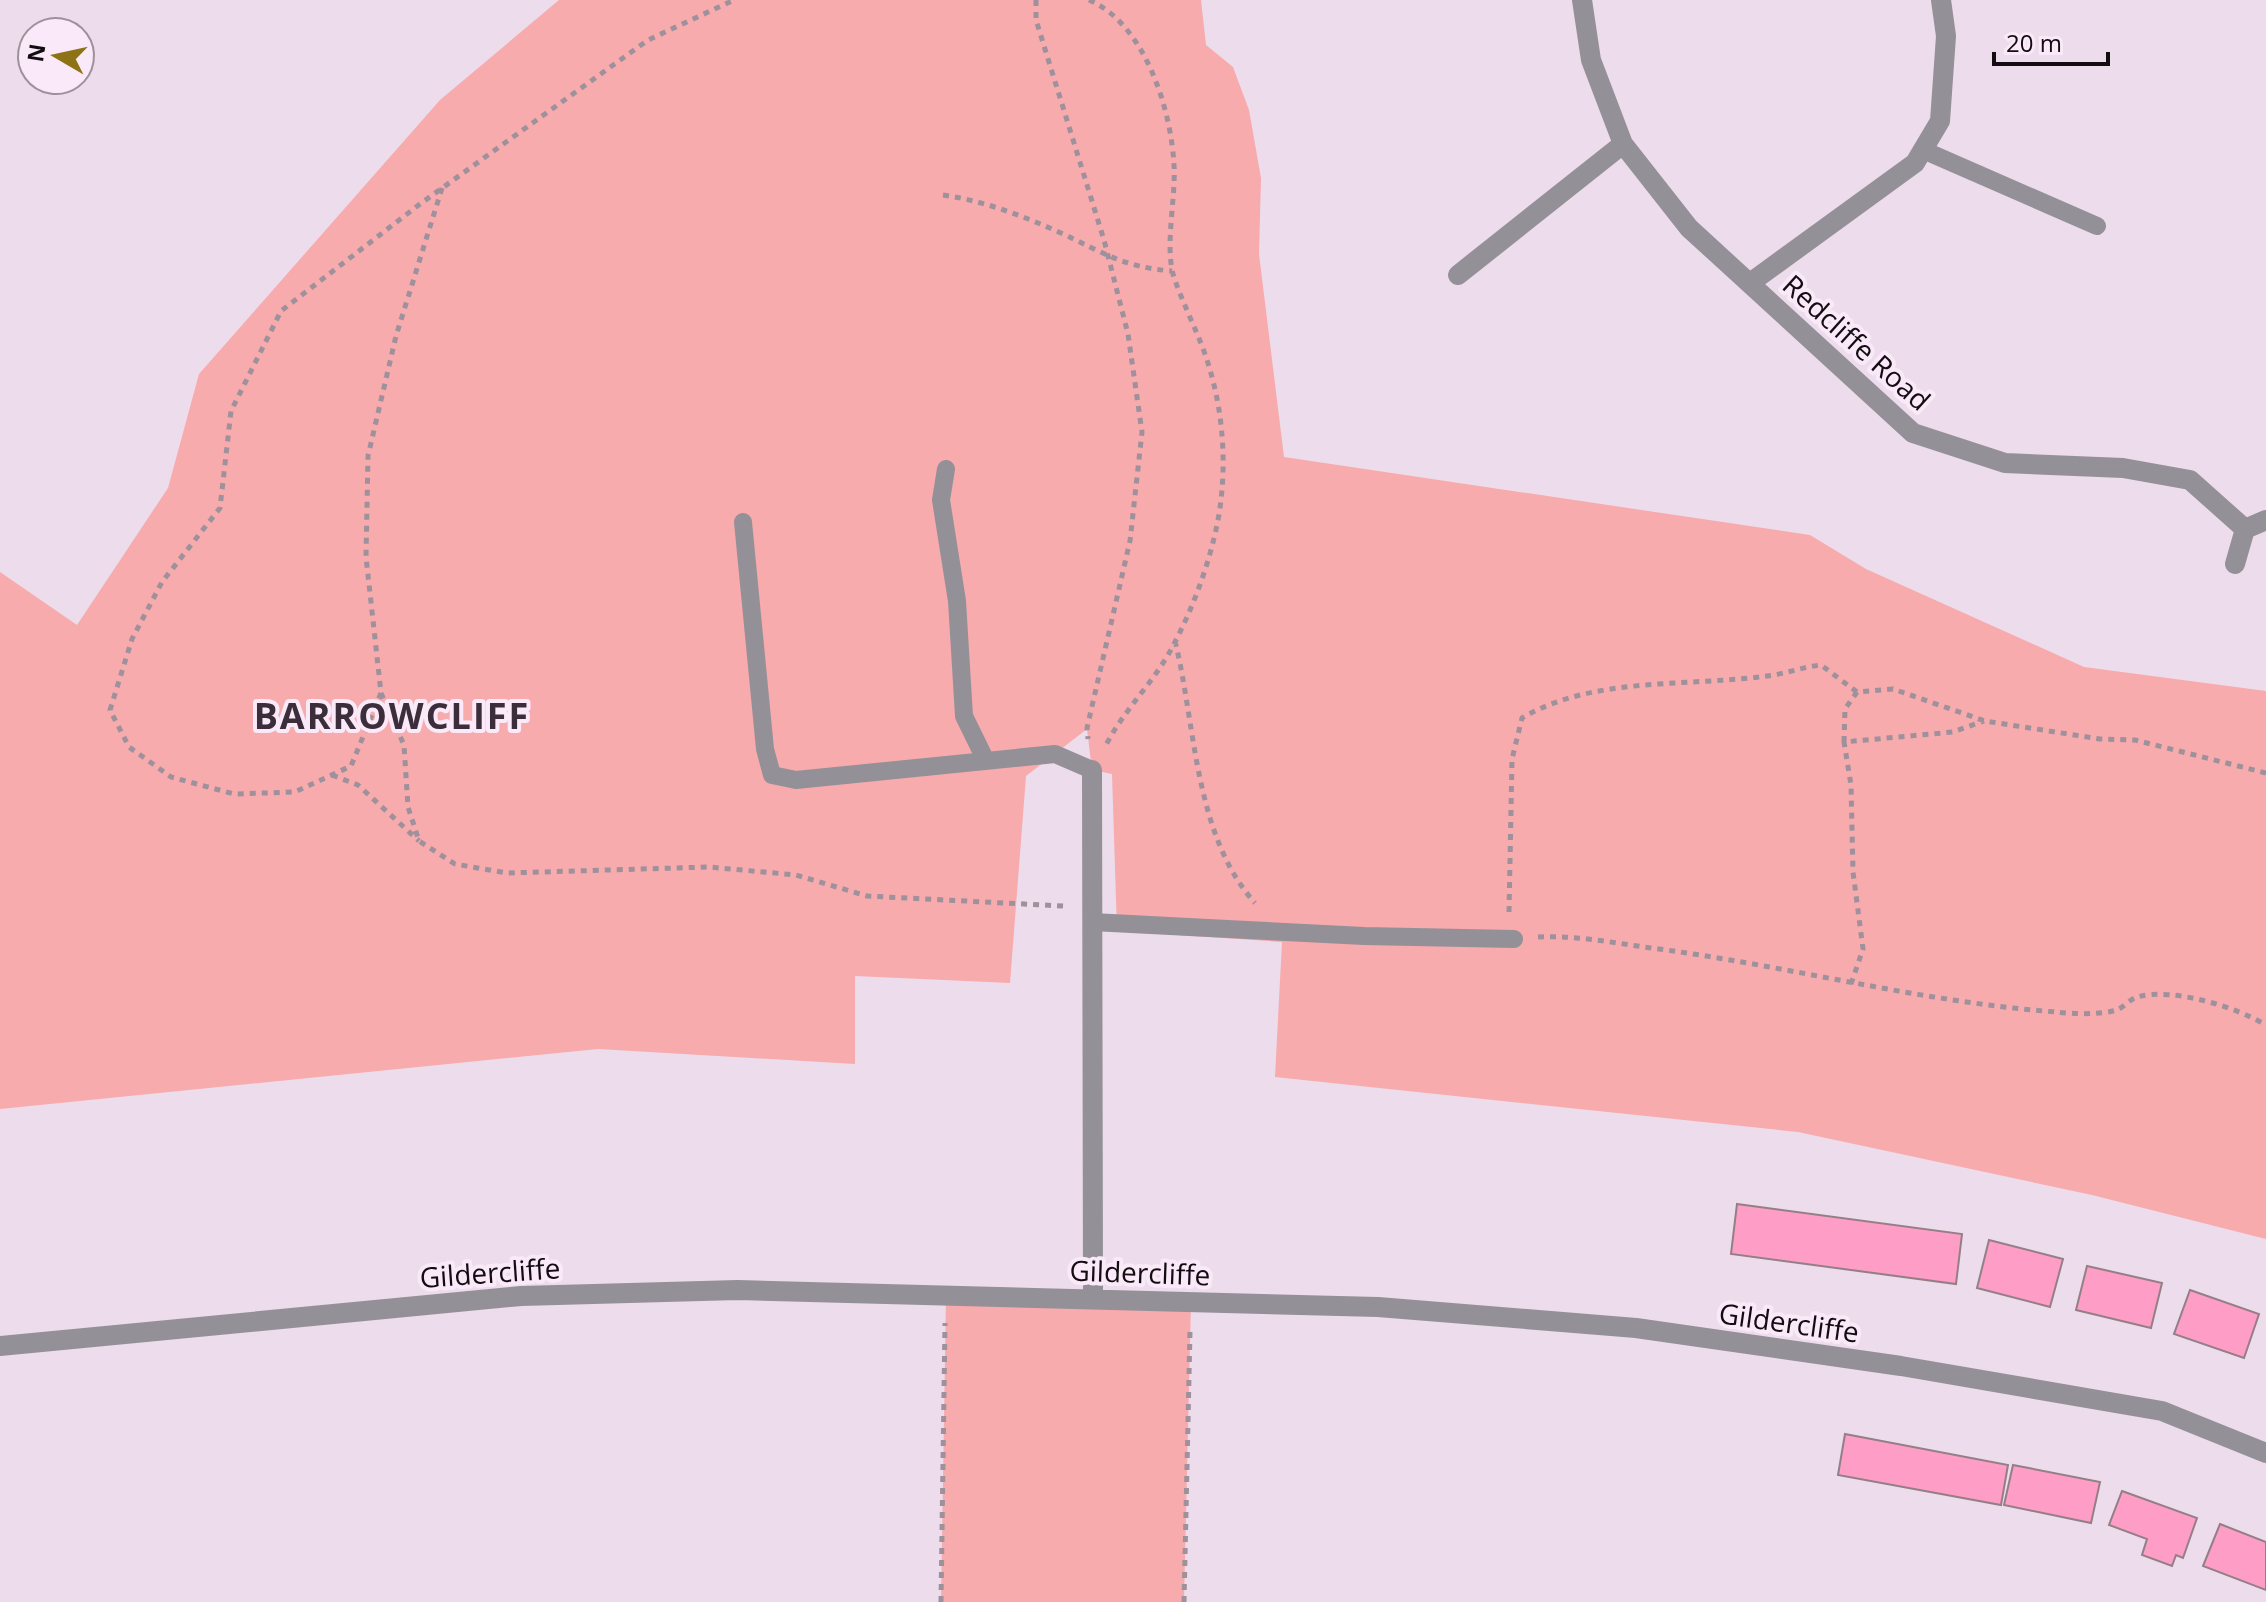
<svg xmlns="http://www.w3.org/2000/svg" width="2266" height="1602" font-family="'Open Sans',sans-serif">
	<rect width="100%" height="100%" fill="#eddceb"/>
	<path fill="#f7abad" d="M559 0H1201L1206 45 1233 67 1249 110 1261 178 1259 254 1284 457 1810 535 1866 569 2084 667 2266 691V1239L2092 1195 1798 1132 1275 1077 1282 942 1117 931 1112 774 1092 770 1087 729 1026 776 1010 983 855 976V1064L598 1049 0 1109V572L77 625 168 488 199 374 440 100Z
		M946 1295 1191 1301 1184 1602H941Z"/>
	<path fill="#fe9dc6" stroke="#947f87" stroke-width="2" d="M1737 1204 1962 1234 1956 1284 1731 1254Z
		M1989 1240 2063 1259 2050 1307 1977 1288Z
		M2087 1266 2162 1283 2151 1328 2076 1310Z
		M2190 1290 2259 1314 2244 1358 2174 1334Z
		M1845 1434 2008 1465 2001 1505 1838 1475Z
		M2013 1465 2100 1482 2091 1523 2004 1505Z
		M2122 1491 2197 1518 2183 1558 2176 1555 2172 1566 2142 1555 2147 1539 2109 1525Z
		M2220 1524 2266 1542V1590L2203 1566Z"/>
	<g fill="none" stroke-linecap="round" stroke-linejoin="round">
		<path stroke="#9e919c" stroke-width="5" stroke-dasharray="6 6" stroke-linecap="butt" d="M1036 0V20L1104 240 1128 334 1142 432 1130 541 1087 728 1088 739
			M1089 0C1145 24 1171 109 1174 165 1176 197 1165 243 1173 274 1183 306 1201 337 1210 370 1224 417 1227 471 1218 520 1209 566 1191 614 1168 655 1149 687 1123 712 1106 745
			M442 188 396 336 368 456 366 557 381 693 351 766 295 792 234 794 171 777 129 747 110 710 132 639 162 582 220 508 231 411 281 311 420 204 648 40 734 0
			M943 195C985 201 1023 216 1061 233 1104 253 1123 267 1172 271
			M1175 641C1196 726 1194 835 1255 903
			M381 693 404 745 408 807 419 841 455 864 507 873 709 867 796 875 867 896 1063 906
			M1844 742 1845 709 1857 692 1893 689 1985 721 2100 739 2135 740 2266 773
			M332 775 358 785 419 841
			M1509 912 1512 759 1522 718C1594 676 1686 687 1767 676 1785 674 1802 667 1821 665L1857 692
			M1538 937C1579 935 1619 944 1659 949 1793 967 1922 1002 2056 1012 2074 1014 2099 1015 2117 1010 2124 1007 2130 999 2137 997 2172 987 2236 1007 2266 1025
			M1851 984 1863 949 1853 872 1851 785 1844 742 1953 732 1984 721
			M941 1602 945 1323
			M1184 1602 1190 1331"/>
		<path stroke="#949098" stroke-width="18" d="M1923 150 2097 226
			M946 469 941 500 957 601 964 716 986 761
			M743 522 765 749 772 775 796 780 1055 754 1092 770
			M1092 922 1364 936 1514 939"/>
		<path stroke="#949098" stroke-width="20" d="M1582 0 1591 60 1623 144 1689 228 1913 433 2005 463 2123 468 2190 480 2245 529
			M1458 275 1623 144
			M1750 283 1915 163 1940 121 1946 36 1941 0
			M2235 564 2245 529 2266 520
			M1092 770 1093 1298
			M0 1346 521 1296 738 1290 1378 1307 1636 1328 1901 1366 2162 1411 2266 1453"/>
	</g>
	<g text-anchor="middle" dominant-baseline="central" stroke-width="8" stroke-linejoin="round" paint-order="stroke">
		<g font-size="28" fill="#130d12" stroke="#fae9f8">
			<text transform="translate(1857 342) rotate(42)">Redcliffe Road</text>
			<text transform="translate(490 1272) rotate(-4)">Gildercliffe</text>
			<text transform="translate(1140 1272) rotate(2)">Gildercliffe</text>
			<text transform="translate(1789 1322) rotate(8)">Gildercliffe</text>
		</g>
		<g font-size="36" font-weight="bold" letter-spacing="2" fill="#3b2e3a" stroke="#fae9f8">
			<text x="392" y="715">BARROWCLIFF</text>
		</g>
	</g>
	<g transform="translate(56 56) rotate(279)"><circle r="38" fill="#fae9f8" stroke="#9e919c" stroke-width="2"/>
	<path d="M0-6L14 30L0 20L-14 30Z" fill="#8d7216"/>
	<text y="-12" font-size="22" font-weight="bold" text-anchor="middle" fill="#130d12">N</text>
	</g>
	<path d="M1994 52v12h114v-12" fill="none" stroke="#130d12" stroke-width="4"/>
	<text x="2006" y="52" font-size="24" fill="#130d12" stroke="#fae9f8" stroke-width="6" paint-order="stroke">20 m</text>
</svg>
